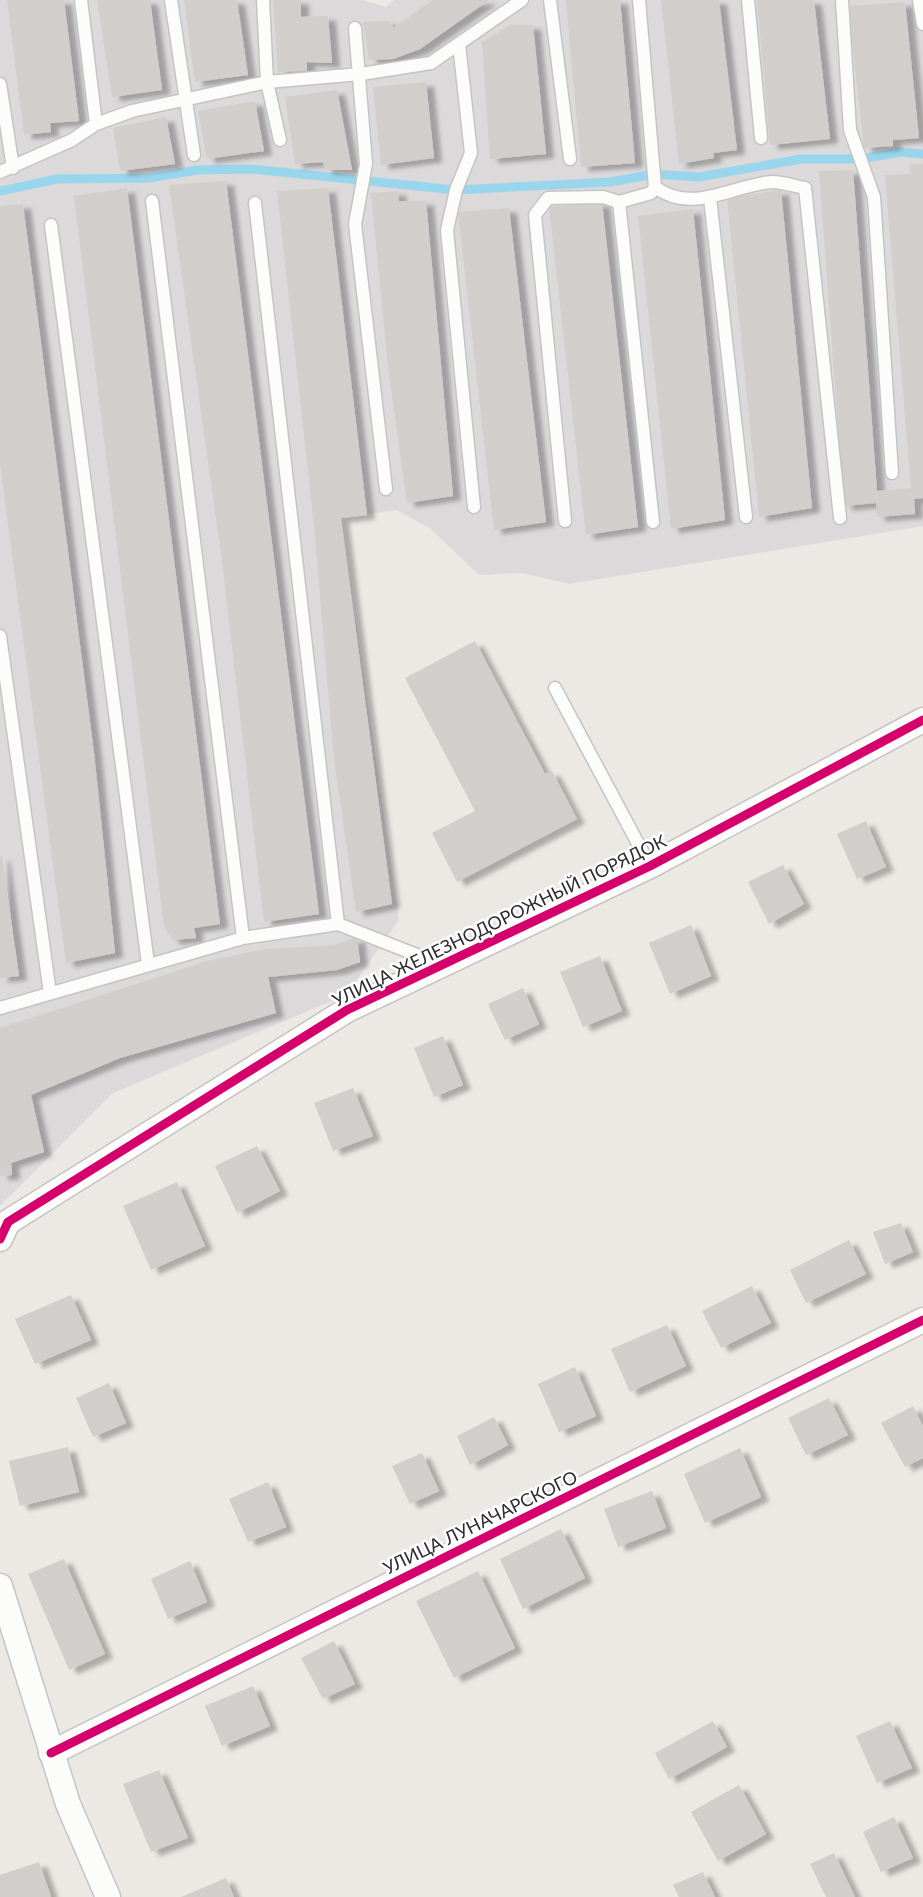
<svg xmlns="http://www.w3.org/2000/svg" width="923" height="1897" font-family="Lato,sans-serif">
	<defs>
		<filter id="shadow"><feDropShadow dx="8" dy="4.5" stdDeviation="2" flood-color="#0004"/></filter>
	</defs>
	<rect width="100%" height="100%" fill="#ece8e4"/>
	<path fill="#dcd9db" d="M0 0H363L386 7 394 0H923V526L569 584 522 573 479 575 431 529 397 510 341 518 399 920 346 995 113 1093 0 1206Z"/>
	<g fill="none" stroke-linecap="round" stroke-linejoin="round">
		<path stroke="#99d6ec" stroke-width="9" d="M0 191 57 179 149 178 197 170 252 169 456 190 610 182 654 174 699 177 801 159H861L901 152 923 154"/>
	</g>
	<path fill="#d1cecb" filter="url(#shadow)" d="M7 0H64L79 121 50 123 51 132 24 135Z
		M97 0H150L162 90 112 97Z
		M184 0H237L248 75 195 82Z
		M273 0H301V17L328 16 332 63 307 62V71L278 72Z
		M433 0H489L420 49 393 59 369 60 363 22 390 21 393 28Z
		M566 0H620L635 163 581 167Z
		M661 0H719L737 150 713 153 714 158 679 164Z
		M757 0H814L830 139 770 145Z
		M905 2 919 138 893 140V146L864 148 848 6Z
		M510 25H533L546 154 490 159 482 42Z
		M426 82 434 158 381 165 373 87Z
		M337 90 352 170H325L323 162 295 164 285 97Z
		M255 101 264 151 207 159 198 111Z
		M166 117 175 164 120 171 113 128Z
		M909 164H923V498L914 499 915 514 877 517 876 503 844 506 819 171 853 170 877 491 911 488 885 175 911 174Z
		M226 181 319 914 264 922 222 561 169 185Z
		M127 188 220 924 194 928 196 938 173 940 164 927 74 196Z
		M328 188 367 515 341 518 392 904 356 912 334 759 314 526 277 191Z
		M781 190 812 508 759 517 727 198Z
		M398 191 399 201H426L453 496 407 503 388 367 371 193Z
		M602 202 638 527 586 535 549 207Z
		M23 204 94 753 115 953 66 963 0 464V206Z
		M509 208 546 522 494 530 458 212Z
		M693 209 725 520 671 529 638 216Z
		M475 641 545 774 552 771 577 819 457 882 432 833 475 811 405 678Z
		M866 821 886 867 857 879 837 834Z
		M2 856 19 976 0 978V857Z
		M783 865 804 904 769 924 748 882Z
		M691 925 711 976 670 994 649 943Z
		M357 937 360 962 337 970 268 977 276 1013 120 1058 31 1095 44 1152 11 1163 12 1175 0 1176V1028L207 961 265 949 335 945Z
		M600 956 622 1011 583 1027 560 972Z
		M523 988 539 1024 505 1040 488 1004Z
		M443 1036 463 1085 434 1097 414 1048Z
		M353 1088 373 1136 333 1151 314 1103Z
		M257 1146 280 1191 237 1213 215 1166Z
		M177 1182 205 1246 151 1270 123 1206Z
		M901 1223 913 1252 885 1264 873 1232Z
		M849 1240 866 1274 806 1303 790 1270Z
		M752 1286 771 1323 721 1348 702 1311Z
		M71 1295 91 1340 35 1364 15 1319Z
		M667 1325 686 1366 630 1392 611 1349Z
		M575 1367 596 1416 559 1432 538 1384Z
		M109 1383 126 1423 93 1437 76 1398Z
		M829 1398 848 1435 806 1455 788 1418Z
		M913 1406 923 1426V1458L905 1467 881 1423Z
		M494 1417 508 1445 470 1465 457 1436Z
		M68 1447 79 1492 20 1506 9 1461Z
		M740 1448 761 1497 705 1523 684 1474Z
		M422 1453 439 1491 410 1504 392 1466Z
		M268 1482 286 1527 248 1542 229 1499Z
		M652 1491 666 1528 618 1547 604 1509Z
		M561 1529 585 1578 523 1609 500 1559Z
		M64 1559 105 1654 69 1670 28 1574Z
		M190 1561 207 1602 168 1619 151 1579Z
		M478 1571 515 1648 454 1678 416 1601Z
		M334 1641 355 1684 323 1699 301 1658Z
		M253 1686 270 1726 222 1746 205 1706Z
		M713 1721 727 1747 669 1779 655 1753Z
		M890 1721 912 1768 877 1783 856 1736Z
		M159 1770 188 1838 151 1852 123 1784Z
		M739 1785 766 1834 718 1861 691 1812Z
		M894 1817 913 1858 881 1872 863 1832Z
		M834 1853 855 1897H826L810 1864Z
		M39 1862 51 1897H0V1875Z
		M703 1872 715 1897H679L673 1885Z
		M226 1878 234 1897H181Z"/>
	<g fill="none" stroke-linecap="round" stroke-linejoin="round">
		<defs>
			<path id="service" d="M81 0 96 124
				M171 0 194 155
				M263 0 267 82 280 140
				M550 0 570 159
				M639 0 655 187 651 193 619 202 653 522
				M748 0 761 138
				M842 0 850 130 874 197 892 473
				M919 0 923 24
				M355 28 366 164 355 224 386 489
				M459 44 471 153 456 190 447 230 474 507
				M0 84 13 168
				M0 172 72 140 96 124 132 111 267 82 361 74 431 63 522 0
				M655 187C692 215 732 185 772 182 782 182 795 186 805 188L840 518
				M710 198 746 517
				M152 201 243 938
				M255 203 338 924
				M51 225 148 964
				M565 521 535 215 548 198 603 197 619 202
				M0 636 50 993
				M555 688 650 866
				M0 1008 243 938 338 924 440 964"/>
			<path id="minor" d="M0 1239 8 1222 347 1010 650 866 923 720
				M0 1586 68 1804 108 1897
				M51 1753 923 1320"/>
		</defs>
		<use href="#service" stroke="#c5c4c5" stroke-width="15"/>
		<use href="#minor" stroke="#c5c4c5" stroke-width="27"/>
		<use href="#service" stroke="#fcfcfb" stroke-width="12"/>
		<use href="#minor" stroke="#fcfcfb" stroke-width="24"/>
		<defs>
			<path id="cycleway" d="M0 1239 8 1222 347 1010 650 866 923 720
				M51 1753 923 1320"/>
		</defs>
		<use href="#cycleway" stroke="#fff" stroke-width="13"/>
		<use href="#cycleway" stroke="#d6006c" stroke-width="9"/>
	</g>
	<g text-anchor="middle" dominant-baseline="central" stroke-width="5" stroke-linejoin="round" paint-order="stroke">
		<g font-size="18" fill="#2e2e2e" stroke="#fff">
			<text transform="translate(499 920) rotate(-26)">УЛИЦА ЖЕЛЕЗНОДОРОЖНЫЙ ПОРЯДОК</text>
			<text transform="translate(480 1522) rotate(-26)">УЛИЦА ЛУНАЧАРСКОГО</text>
		</g>
	</g>
</svg>
